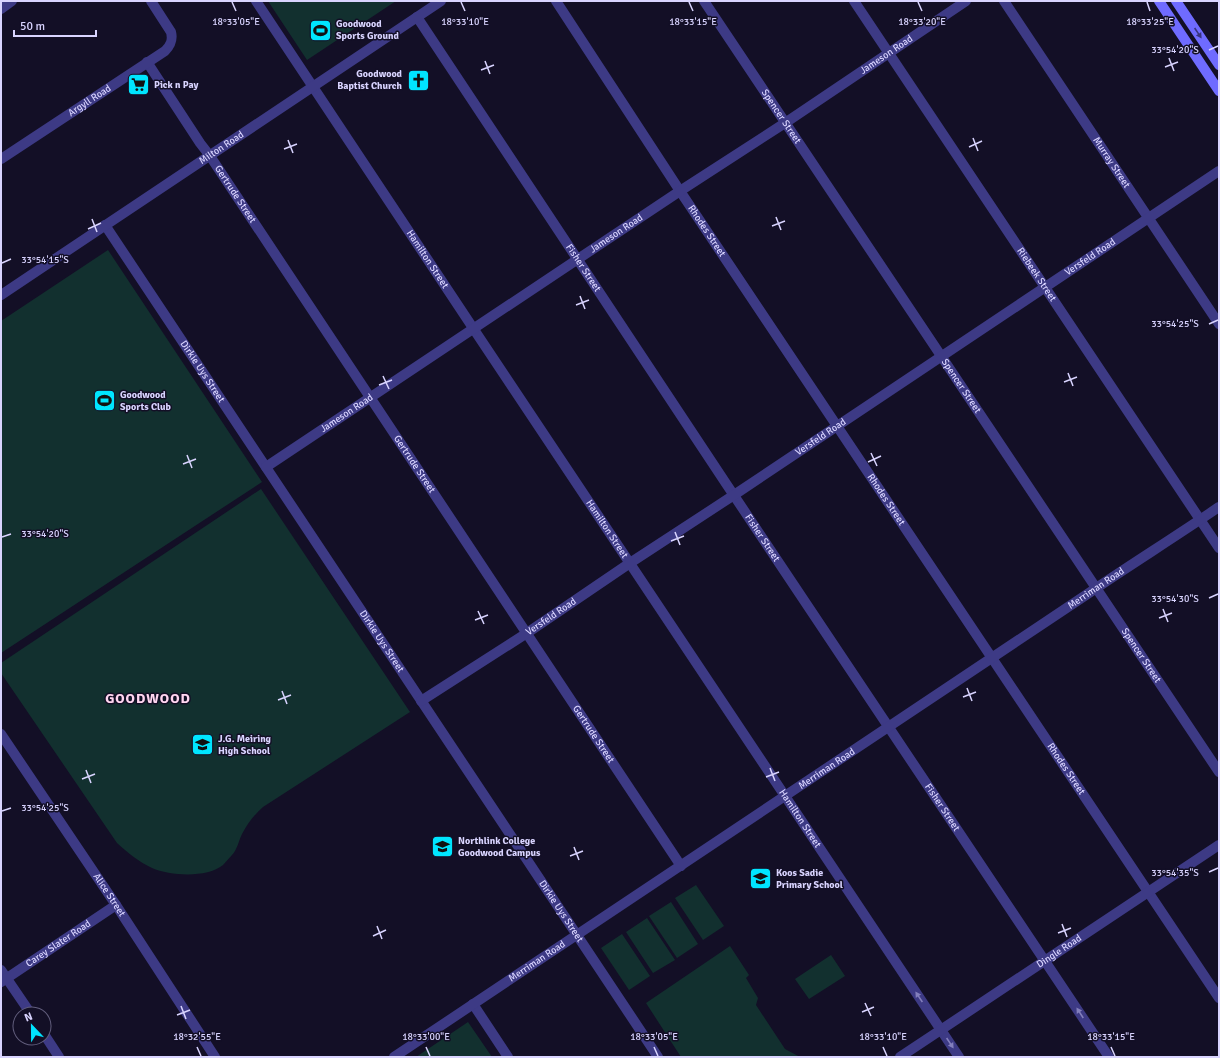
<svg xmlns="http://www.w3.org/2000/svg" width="1220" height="1058" font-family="Signika,sans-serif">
	<rect width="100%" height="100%" fill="#130f26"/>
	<path fill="#12302f" d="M268 1H396L307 60Z
		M108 250 262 482 1 653V321Z
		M261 489 410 712 263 807C254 815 248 823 242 834 239 840 237 850 232 855 229 858 226 862 223 865 207 878 171 876 152 868 139 862 128 853 117 843L1 673V663Z
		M696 885 724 926 703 940 675 898Z
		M671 902 698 944 677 958 649 916Z
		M647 918 675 960 653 973 626 932Z
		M622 934 650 976 629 990 601 948Z
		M730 946 749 975 746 978 758 998 756 1005 785 1049 800 1057H681L646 1003Z
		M831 955 845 976 809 999 795 979Z
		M468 1022 492 1057H416Z"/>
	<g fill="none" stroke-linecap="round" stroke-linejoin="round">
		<g stroke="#3d3a85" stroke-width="10">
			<path id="s1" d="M256 1 479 337 959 1057"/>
			<path id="s2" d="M556 1 680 191 1219 998"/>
			<path id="s3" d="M704 1 1219 772"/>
			<path id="s4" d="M854 1 1219 548"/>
			<path id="s5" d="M1004 1 1219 324"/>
			<path d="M1 9 12 1"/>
			<path id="s6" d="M417 17 727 485 1109 1057"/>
			<path id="s7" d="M147 62 200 143 210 156 681 866"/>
			<path id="s8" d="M1 159 165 51C171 45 173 40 171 32L151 1"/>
			<path id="s9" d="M105 225 658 1057"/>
			<path id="s10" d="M266 467 680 191 785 123 966 1"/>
			<path id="s11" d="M421 701 527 633 630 563 734 495 1219 171"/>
			<path id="s12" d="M1 734 116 905 215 1057"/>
			<path d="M1 970 31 1014"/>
			<path id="s13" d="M1 982 116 905"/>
			<path d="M473 1004 508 1057"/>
			<path d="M44 1034 59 1057"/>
			<path id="s14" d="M394 1057C624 902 856 751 1086 595 1130 565 1175 537 1219 507"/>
			<path id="s15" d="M900 1057C1006 986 1113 916 1219 845"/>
		</g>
		<path stroke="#3d3a85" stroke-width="10" id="s16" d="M1 295 441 1"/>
		<path stroke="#6f6bff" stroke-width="10" d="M1159 1 1219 91
			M1176 1 1219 65"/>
	</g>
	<defs><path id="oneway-solid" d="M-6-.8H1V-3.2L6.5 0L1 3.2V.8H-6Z"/></defs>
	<use fill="#38347d" href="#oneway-solid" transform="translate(1198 33) rotate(56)"/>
	<g fill="#837fbc">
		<use href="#oneway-solid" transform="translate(919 997) rotate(-124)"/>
		<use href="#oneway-solid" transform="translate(1080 1013) rotate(-123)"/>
		<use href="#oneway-solid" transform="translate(950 1043) rotate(56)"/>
	</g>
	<path fill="none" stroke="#d9d4ff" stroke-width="1.5" d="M232 2 236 11M461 2 465 11M689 2 693 11M918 2 922 11M1147 2 1150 11M1209 50 1218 46M1169 58 1174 71M485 61 490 74M1165 67 1178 62M481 70 494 65M973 138 978 151M288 140 293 153M969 147 982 141M284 149 297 144M776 217 781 230M92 219 97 232M772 226 785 221M88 229 101 223M2 263 11 259M580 296 585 309M576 305 589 300M1209 324 1218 320M1068 373 1073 386M383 376 389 389M1064 382 1077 377M379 385 392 380M871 453 877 466M187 455 192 468M868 462 881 456M183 464 196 459M675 532 680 545M2 537 11 534M671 541 684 536M1209 598 1218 594M1163 609 1168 622M478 611 484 624M1159 618 1172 613M475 620 488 615M967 688 972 701M282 691 287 704M963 697 976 692M278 700 291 695M770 768 775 781M86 770 91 783M766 777 779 772M82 779 95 774M2 811 11 808M574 847 579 860M570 856 583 851M1209 872 1218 868M1062 924 1067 937M377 926 382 939M1058 933 1071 928M373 936 386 930M865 1003 871 1016M181 1006 186 1019M862 1012 874 1007M177 1015 190 1010M197 1047 201 1056M426 1047 430 1056M654 1047 658 1056M883 1047 887 1056M1111 1047 1115 1056"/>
	<defs>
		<symbol id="stadium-square" viewBox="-11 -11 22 22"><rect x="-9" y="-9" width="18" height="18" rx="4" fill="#00e5ff" stroke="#130f26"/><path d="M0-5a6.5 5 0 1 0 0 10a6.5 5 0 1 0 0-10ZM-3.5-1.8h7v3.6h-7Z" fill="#111"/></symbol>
		<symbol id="church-square" viewBox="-11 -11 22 22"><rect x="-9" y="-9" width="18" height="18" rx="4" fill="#00e5ff" stroke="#130f26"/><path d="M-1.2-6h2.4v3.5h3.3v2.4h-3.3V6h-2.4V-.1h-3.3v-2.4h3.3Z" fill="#111"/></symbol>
		<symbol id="supermarket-square" viewBox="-11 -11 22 22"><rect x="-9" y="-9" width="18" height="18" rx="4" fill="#00e5ff" stroke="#130f26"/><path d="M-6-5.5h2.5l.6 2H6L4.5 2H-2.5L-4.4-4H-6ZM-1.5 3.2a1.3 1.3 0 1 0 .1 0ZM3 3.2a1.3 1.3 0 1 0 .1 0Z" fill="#111"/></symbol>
		<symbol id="school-square" viewBox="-11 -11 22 22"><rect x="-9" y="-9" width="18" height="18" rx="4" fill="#00e5ff" stroke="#130f26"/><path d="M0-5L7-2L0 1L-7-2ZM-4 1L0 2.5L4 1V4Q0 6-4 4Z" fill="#111"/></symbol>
		<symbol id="university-square" viewBox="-11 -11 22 22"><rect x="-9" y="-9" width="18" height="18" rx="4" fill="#00e5ff" stroke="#130f26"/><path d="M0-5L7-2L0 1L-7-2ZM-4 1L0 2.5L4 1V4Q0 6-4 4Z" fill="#111"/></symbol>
	</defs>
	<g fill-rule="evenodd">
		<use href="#stadium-square" x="308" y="18" width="25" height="25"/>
		<use href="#church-square" x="406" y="68" width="25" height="25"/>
		<use href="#supermarket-square" x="126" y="72" width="25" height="25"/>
		<use href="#stadium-square" x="92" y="388" width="25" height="25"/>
		<use href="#school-square" x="190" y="732" width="25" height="25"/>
		<use href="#university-square" x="430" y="834" width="25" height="25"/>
		<use href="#school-square" x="748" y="866" width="25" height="25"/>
	</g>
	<g text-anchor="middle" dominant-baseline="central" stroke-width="3" stroke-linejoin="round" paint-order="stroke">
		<g font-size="10" font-weight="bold" fill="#d9d4ff" stroke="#130f26" text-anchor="start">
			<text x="336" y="24">Goodwood<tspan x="336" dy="12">Sports Ground</tspan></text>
			<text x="402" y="74" text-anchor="end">Goodwood<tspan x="402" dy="12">Baptist Church</tspan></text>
			<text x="154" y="85">Pick n Pay</text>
			<text x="120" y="395">Goodwood<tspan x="120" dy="12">Sports Club</tspan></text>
			<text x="218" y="739">J.G. Meiring<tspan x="218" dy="12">High School</tspan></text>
			<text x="458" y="841">Northlink College<tspan x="458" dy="12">Goodwood Campus</tspan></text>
			<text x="776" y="873">Koos Sadie<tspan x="776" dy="12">Primary School</tspan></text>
		</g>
		<g font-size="10" fill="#d9d4ff" stroke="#130f26">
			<text stroke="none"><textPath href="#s10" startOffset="745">Jameson Road</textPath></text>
			<text stroke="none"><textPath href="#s8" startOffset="106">Argyll Road</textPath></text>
			<text stroke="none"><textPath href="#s3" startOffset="139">Spencer Street</textPath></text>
			<text stroke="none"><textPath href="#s16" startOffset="265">Milton Road</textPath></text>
			<text stroke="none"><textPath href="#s5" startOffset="194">Murray Street</textPath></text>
			<text stroke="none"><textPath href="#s7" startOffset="159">Gertrude Street</textPath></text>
			<text stroke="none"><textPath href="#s2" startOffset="275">Rhodes Street</textPath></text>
			<text stroke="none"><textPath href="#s10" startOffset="421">Jameson Road</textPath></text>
			<text stroke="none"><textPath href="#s11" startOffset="803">Versfeld Road</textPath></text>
			<text stroke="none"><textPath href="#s1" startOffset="310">Hamilton Street</textPath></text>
			<text stroke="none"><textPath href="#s6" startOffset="301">Fisher Street</textPath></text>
			<text stroke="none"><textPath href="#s4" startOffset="329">Riebeek Street</textPath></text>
			<text stroke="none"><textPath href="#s9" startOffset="176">Dirkie Uys Street</textPath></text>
			<text stroke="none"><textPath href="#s3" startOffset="463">Spencer Street</textPath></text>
			<text stroke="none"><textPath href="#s10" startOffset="97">Jameson Road</textPath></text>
			<text stroke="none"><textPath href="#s11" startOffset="479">Versfeld Road</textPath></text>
			<text stroke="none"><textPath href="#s7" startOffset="483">Gertrude Street</textPath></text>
			<text stroke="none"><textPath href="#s2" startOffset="598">Rhodes Street</textPath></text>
			<text stroke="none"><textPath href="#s1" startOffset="634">Hamilton Street</textPath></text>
			<text stroke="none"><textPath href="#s6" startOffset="625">Fisher Street</textPath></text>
			<text stroke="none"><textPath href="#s14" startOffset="844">Merriman Road</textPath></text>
			<text stroke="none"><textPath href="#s11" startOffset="155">Versfeld Road</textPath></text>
			<text stroke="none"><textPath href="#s9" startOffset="500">Dirkie Uys Street</textPath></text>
			<text stroke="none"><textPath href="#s3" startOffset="787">Spencer Street</textPath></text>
			<text stroke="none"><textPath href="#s7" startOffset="807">Gertrude Street</textPath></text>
			<text stroke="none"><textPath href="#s14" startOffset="520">Merriman Road</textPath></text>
			<text stroke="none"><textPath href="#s2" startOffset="922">Rhodes Street</textPath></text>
			<text stroke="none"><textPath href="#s6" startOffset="949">Fisher Street</textPath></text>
			<text stroke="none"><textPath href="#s1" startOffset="982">Hamilton Street</textPath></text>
			<text stroke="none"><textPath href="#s12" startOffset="194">Alice Street</textPath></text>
			<text stroke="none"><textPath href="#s9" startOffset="824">Dirkie Uys Street</textPath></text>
			<text stroke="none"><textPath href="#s13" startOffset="69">Carey Slater Road</textPath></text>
			<text stroke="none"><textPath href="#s15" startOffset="191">Dingle Road</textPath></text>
			<text stroke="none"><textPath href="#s14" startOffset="172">Merriman Road</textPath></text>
		</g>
		<g font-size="14" font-weight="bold" letter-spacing="1" fill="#ffd6f0" stroke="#130f26">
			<text x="148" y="698">GOODWOOD</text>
		</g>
	</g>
	<g font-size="10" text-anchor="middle" fill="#d9d4ff" stroke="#130f26" stroke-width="3" stroke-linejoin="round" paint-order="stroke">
		<text x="1150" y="25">18°33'25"E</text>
		<text x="236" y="25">18°33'05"E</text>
		<text x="465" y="25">18°33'10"E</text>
		<text x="693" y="25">18°33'15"E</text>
		<text x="922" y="25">18°33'20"E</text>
		<text x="1175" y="53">33°54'20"S</text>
		<text x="45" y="263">33°54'15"S</text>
		<text x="1175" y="327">33°54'25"S</text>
		<text x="45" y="537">33°54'20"S</text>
		<text x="1175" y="602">33°54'30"S</text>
		<text x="45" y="811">33°54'25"S</text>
		<text x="1175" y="876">33°54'35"S</text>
		<text x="197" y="1040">18°32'55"E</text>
		<text x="426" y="1040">18°33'00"E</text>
		<text x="654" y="1040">18°33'05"E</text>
		<text x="883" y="1040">18°33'10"E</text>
		<text x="1111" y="1040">18°33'15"E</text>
	</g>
	<rect width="1220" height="1058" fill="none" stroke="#d9d4ff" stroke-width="4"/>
	<g transform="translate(32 1026) rotate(338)"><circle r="19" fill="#130f26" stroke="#625e7d"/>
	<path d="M0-3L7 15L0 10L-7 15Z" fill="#00e5ff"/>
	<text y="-6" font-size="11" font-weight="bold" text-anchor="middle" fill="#d9d4ff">N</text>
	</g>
	<path d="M14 30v6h82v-6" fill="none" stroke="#d9d4ff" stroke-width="2"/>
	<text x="20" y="30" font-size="12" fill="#d9d4ff" stroke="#130f26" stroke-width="3" paint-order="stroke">50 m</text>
</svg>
